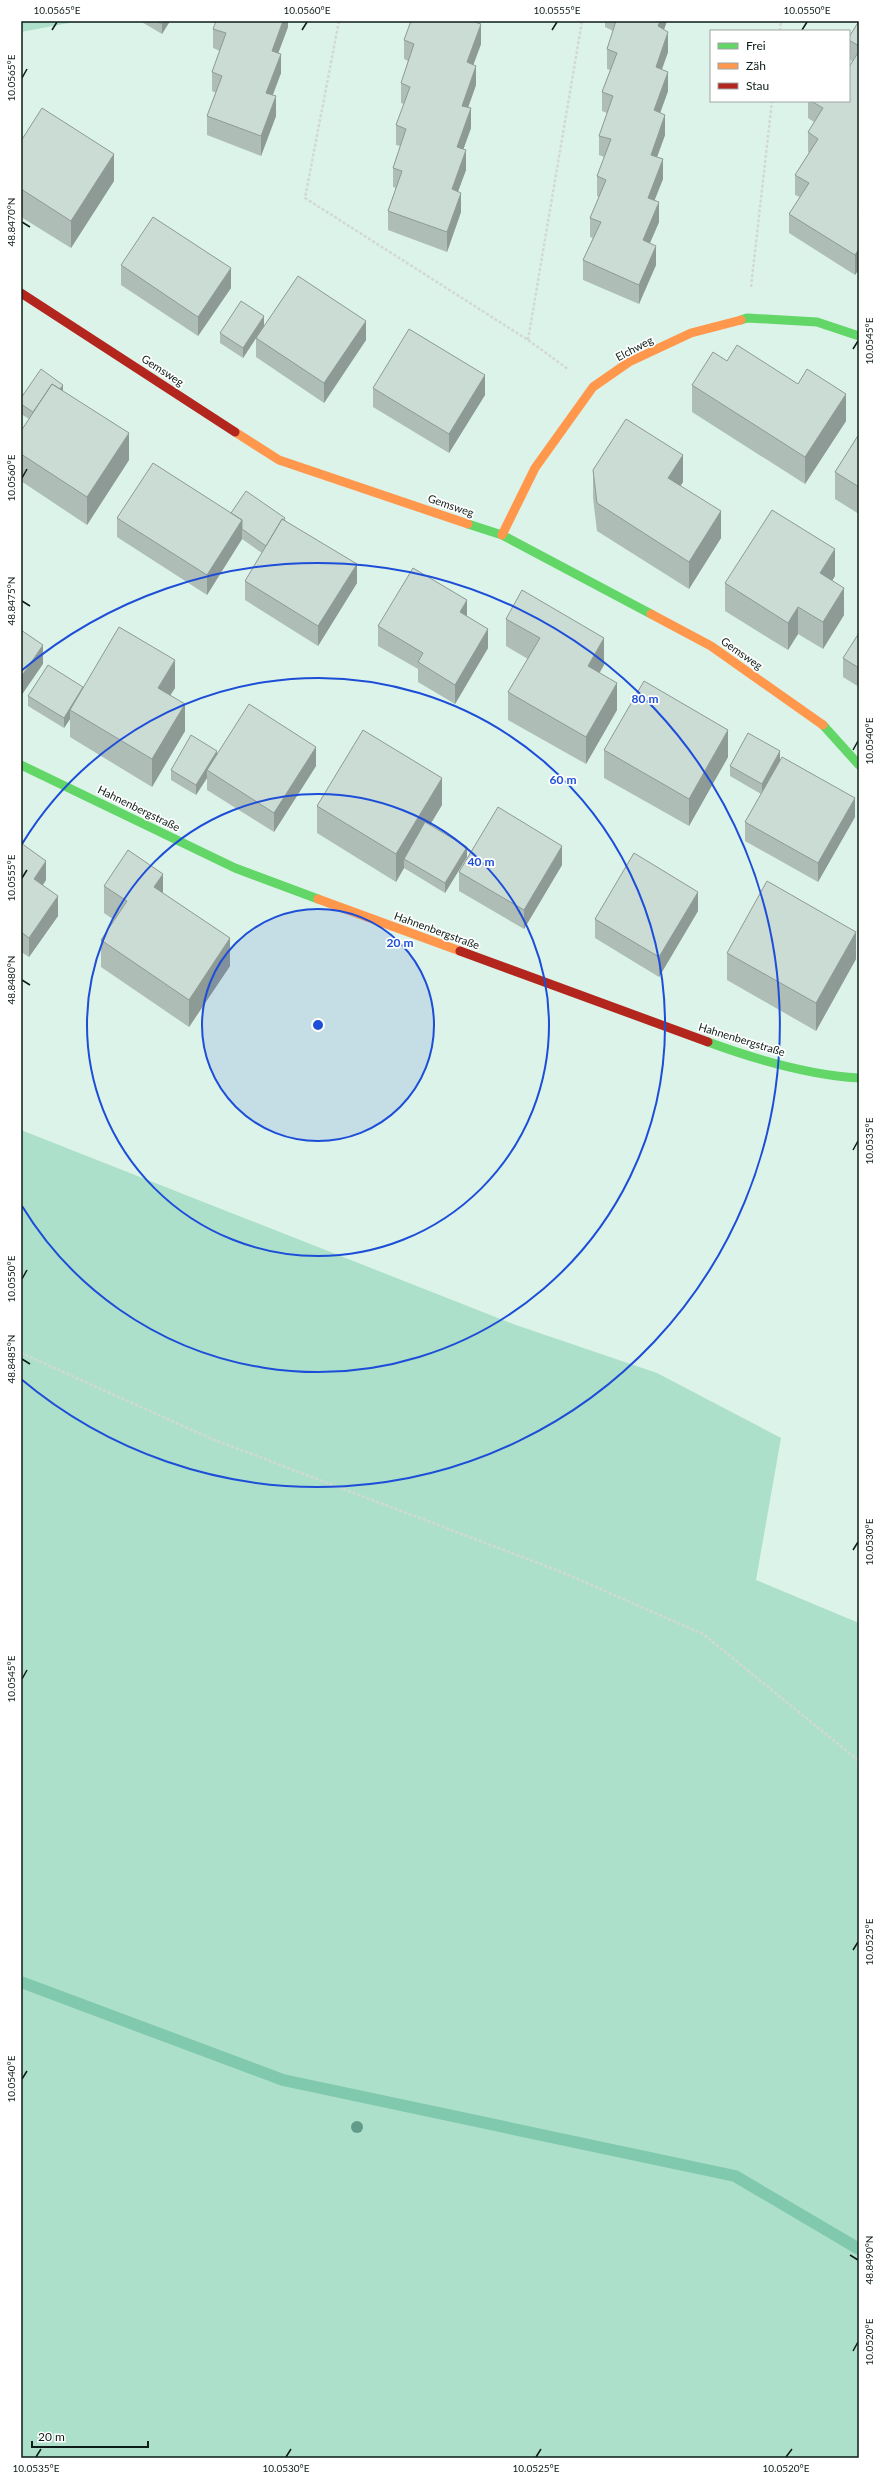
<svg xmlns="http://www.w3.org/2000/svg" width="880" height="2479" font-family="Lato,sans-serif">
	<rect width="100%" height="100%" fill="#dcf3e9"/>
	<path fill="#ace0cb" d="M21 21H80L21 32Z
		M21 1130 513 1324 657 1373 781 1438 756 1580 859 1623V2458H21Z"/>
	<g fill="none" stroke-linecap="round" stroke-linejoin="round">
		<path stroke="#80c9ae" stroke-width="12" d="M21 1982 283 2080 735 2176 859 2249"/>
		<path stroke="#d2d9d5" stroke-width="2.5" stroke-dasharray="3 2" stroke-linecap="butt" d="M339 21 305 198 528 340 568 369
			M780 31 781 21
			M751 287 772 101
			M528 340 582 21
			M21 1353 212 1439 559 1571 703 1634 859 1761"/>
		<path stroke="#63d668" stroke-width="9" d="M741 320 747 318 817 322 859 336
			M468 524 502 535 651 614
			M823 725 859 765
			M21 765 235 868 318 899
			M708 1042C757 1060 808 1075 859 1078"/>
		<path stroke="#ff974d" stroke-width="9" d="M235 432 279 460 468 524
			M502 535 535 468 593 387 629 362 691 333 741 320
			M651 614 711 646 823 725
			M318 899 460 951"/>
		<path stroke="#b3261e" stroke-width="9" d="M21 293 235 432
			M460 951 708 1042"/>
	</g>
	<circle fill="#639b8a" cx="357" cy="2127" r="6"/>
	<path fill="#afbdb7" d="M140 21H170L162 34Z
		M288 21V27L278 53 281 73 273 95 276 116 261 156 207 135V116L216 93 212 91V72L220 51 213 48V29Z
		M482 21H494L482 22Z
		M605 21H667L664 30 668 52 662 69 668 91 660 113 665 135 657 157 663 179 654 200 659 222 650 243 656 265 639 304 583 280V260L593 238 590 237V218L599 197 597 196V176L604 157 599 155V136L607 113 602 111V92L610 70 607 69V49L613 31 605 27Z
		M859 21V269L855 275 789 233V214L800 197 795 195V175L809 153 808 152V132L814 122 808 118V101H849L852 61 849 59V37Z
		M404 40 481 44 473 65 476 85 468 107 471 128 463 150 466 170 458 191 461 212 447 252 388 230V211L396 188 393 187V168L400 146 396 145V125L404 104 401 103V83L408 61 404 59Z
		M21 141 114 181 71 248 21 217Z
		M121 265 231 288 198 336 121 285Z
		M264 326 366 340 324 403 256 357V338L243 358 220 343V333Z
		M727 361 846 421 805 484 692 412V385Z
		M373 388 485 395 449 453 373 407Z
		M63 391 129 460 87 525 21 481V431L29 419 21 414V398Z
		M859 434V514L835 499V472Z
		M593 470 683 482 680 486 721 538 689 589 597 531 593 498Z
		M231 513 285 520 357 583 318 646 245 600V581L262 553 242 539 207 595 117 537V518Z
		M835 576 832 581 844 615 823 649 798 634 788 650 725 611V583Z
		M467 616 488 648 455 704 418 682V669L378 646V626Z
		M506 619 604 665 599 673 617 710 586 764 508 720V692L528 659 506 646Z
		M859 633V687L843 677V658Z
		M83 687 175 688 170 695 185 731 152 787 70 737V719L64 728 28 706V696Z
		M604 750 728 757 689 826 604 778Z
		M217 755 316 766 274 832 207 790V778L196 795 171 780V770Z
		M780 760 855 817 818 882 745 841V822L761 794 730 776V766Z
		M442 805 430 825 467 857 445 893 404 868 396 882 317 833V806Z
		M21 843 46 880 43 885 58 916 29 957 21 952Z
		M562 865 524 929 459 891V872Z
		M104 886 163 893 230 966 189 1027 101 967V940L114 920 104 913Z
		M698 911 659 977 595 938V919Z
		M727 953 856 959 816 1031 727 980Z"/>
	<path fill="#8e9a95" d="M164 21H170L162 34V24Z
		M283 21H288V27L272 70V51Z
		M660 21H667L658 46V26Z
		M481 24V44L467 82V62Z
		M668 32V52L656 86V67Z
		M281 54V73L266 112V93Z
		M476 66V85L462 125V106Z
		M668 72V91L654 130V110Z
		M276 96V116L261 156V136Z
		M471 108V128L457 167V147Z
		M665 115V135L651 174V155Z
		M466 150V170L452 208V189Z
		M114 154V181L71 248V221Z
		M663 159V179L648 217V198Z
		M461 193V212L447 252V232Z
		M659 202V222L643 259V240Z
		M656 246V265L639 304V285Z
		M859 249V269L855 275V255Z
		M231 268V288L198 336V317Z
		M264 316V326L243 358V348Z
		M366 321V340L324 403V383Z
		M485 375V395L449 453V434Z
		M63 385V395L41 417Z
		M846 394V421L805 484V457Z
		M129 433V460L87 525V497Z
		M683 455V482L668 506V478Z
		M721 511V538L689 589V562Z
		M242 520V539L207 595V575Z
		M835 549V576L820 600V573Z
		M357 564V583L318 646V626Z
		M844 588V615L823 649V622Z
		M467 600V620L460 612Z
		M22 602V621L21 623V603Z
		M798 607V634L788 650V623Z
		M488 629V648L455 704V685Z
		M604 638V665L588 693V666Z
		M43 645V664L21 696V677Z
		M175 660V688L158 715V688Z
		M617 683V710L586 764V737Z
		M83 687V697L70 710V719L64 728V718Z
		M185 704V731L152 787V759Z
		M728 730V757L689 826V799Z
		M316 747V766L274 832V813Z
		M217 751V761L207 770V778L196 795V785Z
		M780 751V761L762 794V784Z
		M442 778V805L408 861 404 859V868L396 882V854Z
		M855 798V817L818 882V863Z
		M562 846V865L524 929V910Z
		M467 847V857L445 893V883Z
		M46 861V880L34 898V879Z
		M163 874V901L154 887Z
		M698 892V911L659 977V957Z
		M58 896V916L29 957V938Z
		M856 932V959L816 1031V1003Z
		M230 938V966L189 1027V1000Z"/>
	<path fill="#cbdcd5" stroke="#8e9a95" d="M156 21H164L162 24Z
		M216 21H283L272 51 281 54 266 93 276 96 261 136 207 116 222 76 212 72 226 33 213 29Z
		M411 21H472L481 24 467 62 476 66 462 106 471 108 457 147 466 150 452 189 461 193 447 232 388 211 402 171 393 168 406 129 396 125 410 87 401 83 414 44 404 40Z
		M616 21H660L658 26 668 32 656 67 668 72 654 110 665 115 651 155 663 159 648 198 659 202 643 240 656 246 639 285 583 260 601 222 590 218 606 180 597 176 611 139 599 136 613 96 602 92 617 53 607 49Z
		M859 21V46L849 40V37Z
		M859 51V212L858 214 859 215V249L855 255 789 214 809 183 795 175 818 139 808 132 823 108 811 101H849V67Z
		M42 108 114 154 71 221 21 189V141Z
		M153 217 231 268 198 317 121 265Z
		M298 276 366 321 324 383 256 338Z
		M241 301 264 316 243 348 220 333Z
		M409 329 485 375 449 434 373 388Z
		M737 345 798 384 807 369 846 394 805 457 692 385 713 352 727 361Z
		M41 369 63 385 60 389 52 384 33 412 21 404V398Z
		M52 384 129 433 87 497 21 454V431Z
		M626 419 683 455 668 478 721 511 689 562 597 503 593 470Z
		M859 434V487L835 472Z
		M153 463 242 520 207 575 117 518Z
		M246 491 285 518 284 520 282 519 266 546 242 529V520L231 513Z
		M772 510 835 549 820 573 844 588 823 622 798 607 788 623 725 583Z
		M282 519 357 564 318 626 245 581Z
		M413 568 467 600 460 612 488 629 455 685 418 662 423 653 378 626Z
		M522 590 604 638 588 666 617 683 586 737 508 692 540 638 506 619Z
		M119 627 175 660 158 688 185 704 152 759 70 710Z
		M21 630 43 645 21 677Z
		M859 633V668L843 658Z
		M48 665 83 687 64 718 28 696Z
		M644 681 728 730 689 799 604 750Z
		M249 704 316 747 274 813 207 770Z
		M363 730 442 778 396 854 317 806Z
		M748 733 780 751 762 784 730 766Z
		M191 735 217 751 196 785 171 770Z
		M782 757 855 798 818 863 745 822Z
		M498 807 562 846 524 910 459 872Z
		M425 822 467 847 445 883 404 859Z
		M21 843 46 861 34 879 58 896 29 938 21 932Z
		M128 850 163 874 154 887 230 938 189 1000 101 940 127 901 104 886Z
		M634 853 698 892 659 957 595 919Z
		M767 881 856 932 816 1003 727 953Z"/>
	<path fill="none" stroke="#0d1c16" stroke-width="1.5" d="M52 30 57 22M302 30 307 22M552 30 557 22M802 30 807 22M22 78 27 69M22 222 30 227M853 349 858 341M22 478 27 469M22 601 30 606M853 750 858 741M22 878 27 870M22 980 30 985M853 1150 858 1141M22 1279 27 1270M22 1359 30 1364M853 1550 858 1542M22 1679 27 1670M853 1950 858 1942M22 2079 27 2071M850 2255 858 2260M853 2351 858 2342M36 2457 41 2449M286 2457 291 2449M536 2457 541 2449M786 2457 792 2449"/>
	<circle cx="318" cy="1025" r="116" fill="#1d4ed8" fill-opacity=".12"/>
	<g fill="none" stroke="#1d4ed8" stroke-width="2">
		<circle cx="318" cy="1025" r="116"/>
		<circle cx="318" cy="1025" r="231"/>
		<path d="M22 844A347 347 0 1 1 22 1206"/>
		<path d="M21 671A462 462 0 1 1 21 1379"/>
	</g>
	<g text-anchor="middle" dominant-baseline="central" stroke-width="3.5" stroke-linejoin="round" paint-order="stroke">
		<g font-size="11" fill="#0d1c16" stroke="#fff">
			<text transform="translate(634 348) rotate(-28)">Elchweg</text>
			<text transform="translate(163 370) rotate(33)">Gemsweg</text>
			<text transform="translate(451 505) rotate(19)">Gemsweg</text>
			<text transform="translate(742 653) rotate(35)">Gemsweg</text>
			<text transform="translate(139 808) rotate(26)">Hahnenbergstraße</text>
			<text transform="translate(437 930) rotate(20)">Hahnenbergstraße</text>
			<text transform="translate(742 1039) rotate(17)">Hahnenbergstraße</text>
		</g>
	</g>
	<circle cx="318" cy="1025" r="6" fill="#1d4ed8" stroke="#fff" stroke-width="2"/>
	<g font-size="12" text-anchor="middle" font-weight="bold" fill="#1d4ed8" stroke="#fff" stroke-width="3.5" stroke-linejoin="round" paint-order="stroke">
		<text x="645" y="703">80 m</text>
		<text x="563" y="784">60 m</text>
		<text x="481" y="866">40 m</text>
		<text x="400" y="947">20 m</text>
	</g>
	<rect width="880" height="2479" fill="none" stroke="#ffffff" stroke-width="44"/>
	<rect x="710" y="30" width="140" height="72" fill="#ffffff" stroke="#9ea4a2"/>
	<rect x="718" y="43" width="20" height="6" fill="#63d668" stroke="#9ea4a2"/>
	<text x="746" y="50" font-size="12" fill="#0d1c16">Frei</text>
	<rect x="718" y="63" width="20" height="6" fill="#ff974d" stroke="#9ea4a2"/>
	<text x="746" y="70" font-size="12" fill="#0d1c16">Zäh</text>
	<rect x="718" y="83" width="20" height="6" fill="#b3261e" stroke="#9ea4a2"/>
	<text x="746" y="90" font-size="12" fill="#0d1c16">Stau</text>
	<path d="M32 2441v6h116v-6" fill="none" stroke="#0d1c16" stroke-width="2"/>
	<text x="38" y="2441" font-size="12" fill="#0d1c16" stroke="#ffffff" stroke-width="3" paint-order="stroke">20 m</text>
	<rect x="22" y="22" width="836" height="2435" fill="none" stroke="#0d1c16" stroke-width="1.5"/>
	<g font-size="10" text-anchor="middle" fill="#0d1c16">
		<text x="57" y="14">10.0565°E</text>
		<text x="307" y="14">10.0560°E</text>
		<text x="557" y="14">10.0555°E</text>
		<text x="807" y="14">10.0550°E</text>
		<text transform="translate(11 78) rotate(-90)" y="4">10.0565°E</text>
		<text transform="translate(11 222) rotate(-90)" y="4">48.8470°N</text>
		<text transform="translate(869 341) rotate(-90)" y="4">10.0545°E</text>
		<text transform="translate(11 478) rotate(-90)" y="4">10.0560°E</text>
		<text transform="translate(11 601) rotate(-90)" y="4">48.8475°N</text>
		<text transform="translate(869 741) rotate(-90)" y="4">10.0540°E</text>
		<text transform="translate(11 878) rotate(-90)" y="4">10.0555°E</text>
		<text transform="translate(11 980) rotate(-90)" y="4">48.8480°N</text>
		<text transform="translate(869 1141) rotate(-90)" y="4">10.0535°E</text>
		<text transform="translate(11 1279) rotate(-90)" y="4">10.0550°E</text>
		<text transform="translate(11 1359) rotate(-90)" y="4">48.8485°N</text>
		<text transform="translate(869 1542) rotate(-90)" y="4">10.0530°E</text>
		<text transform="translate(11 1679) rotate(-90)" y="4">10.0545°E</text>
		<text transform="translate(869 1942) rotate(-90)" y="4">10.0525°E</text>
		<text transform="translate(11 2079) rotate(-90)" y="4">10.0540°E</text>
		<text transform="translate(869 2260) rotate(-90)" y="4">48.8490°N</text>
		<text transform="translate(869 2342) rotate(-90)" y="4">10.0520°E</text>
		<text x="36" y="2472">10.0535°E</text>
		<text x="286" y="2472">10.0530°E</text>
		<text x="536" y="2472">10.0525°E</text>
		<text x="786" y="2472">10.0520°E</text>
	</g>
</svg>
